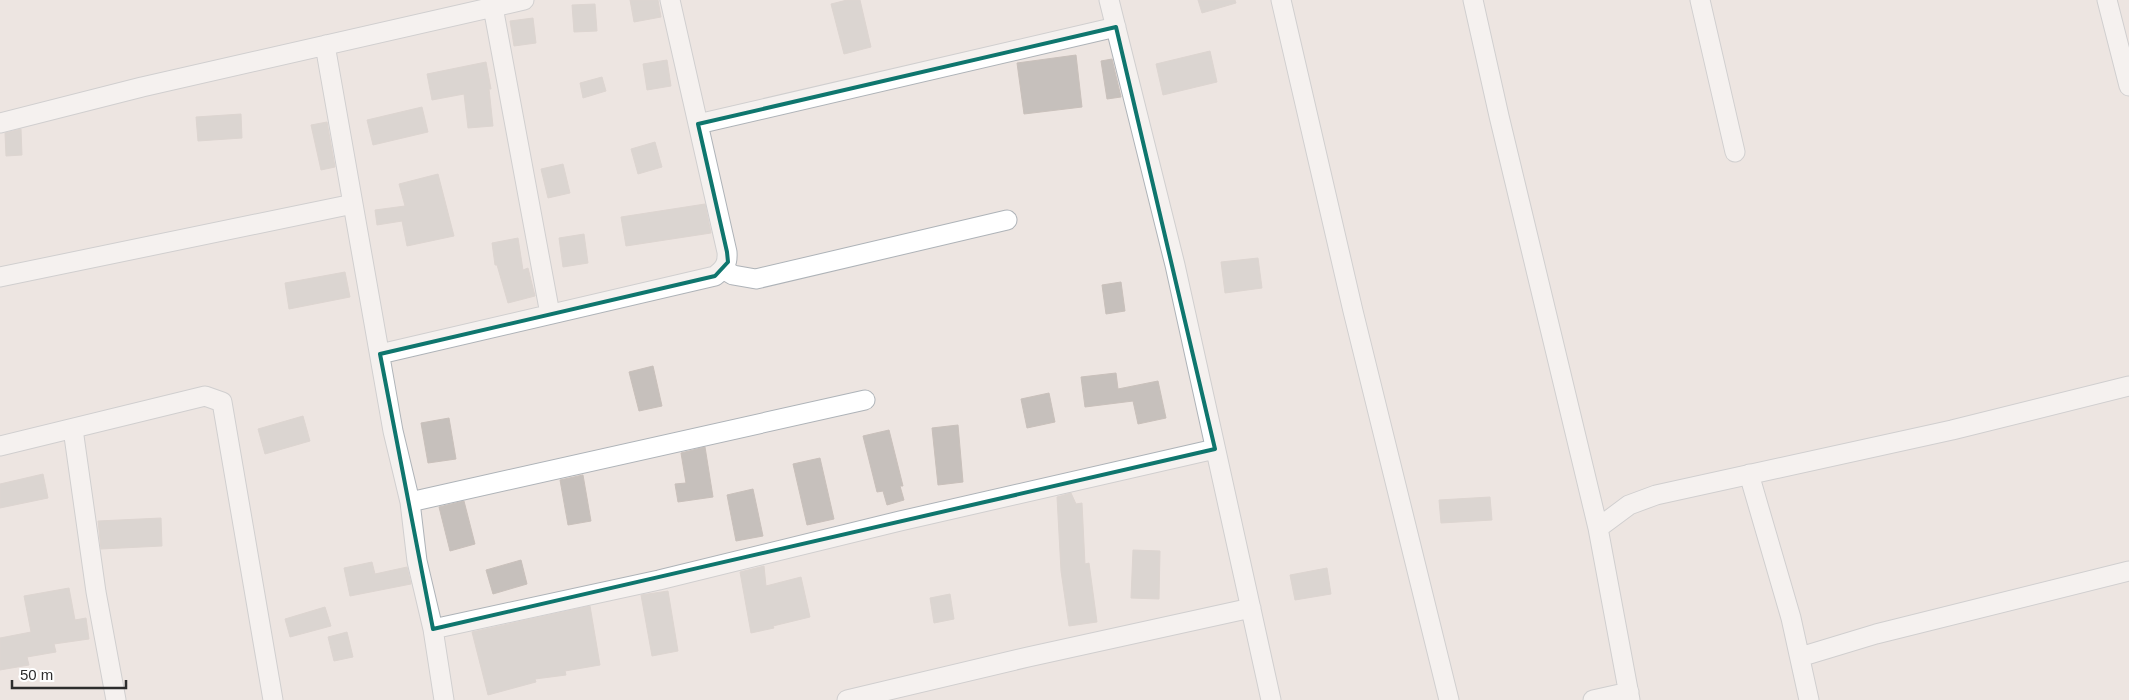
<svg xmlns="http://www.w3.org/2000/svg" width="2129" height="700" font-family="Arial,sans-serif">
	<rect width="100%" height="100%" fill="#ede5e1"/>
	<path fill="#c6c0bc" stroke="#c9c0bb" d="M630 0H658L661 17 634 22Z
		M847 0H860L871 47 844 54 831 4Z
		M1198 0H1235L1236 3 1202 13Z
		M595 4 597 31 574 32 572 5Z
		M533 18 536 43 514 46 510 21Z
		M1210 51 1217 82 1163 95 1156 64Z
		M1076 55 1082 107 1024 114 1017 63Z
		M1112 59 1121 97 1107 99 1101 61Z
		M667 60 671 86 647 90 643 64Z
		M486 62 491 89H489L493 126 468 128 464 94 432 100 427 74Z
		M602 77 606 91 583 98 580 83Z
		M422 107 428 132 373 145 367 120Z
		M241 114 242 138 198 141 196 117Z
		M327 122 335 167 321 170 311 125Z
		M21 129 22 155 6 156 5 133Z
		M655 142 662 167 638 174 631 149Z
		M563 164 570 193 548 198 541 169Z
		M438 174 454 236 407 246 402 221 377 225 375 210 405 206 399 184Z
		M705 204 711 233 626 246 621 217Z
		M584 234 588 263 563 267 559 238Z
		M518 238 523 270 528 268 535 296 508 303 497 265H495L492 243Z
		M1258 258 1262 288 1225 293 1221 262Z
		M345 272 350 297 289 309 285 283Z
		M1121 282 1125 311 1106 314 1102 285Z
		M653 366 662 406 639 411 629 372Z
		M1116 373 1118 389 1158 381 1166 418 1138 424 1133 401 1085 407 1081 377Z
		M1049 393 1055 422 1027 428 1021 399Z
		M303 416 310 441 265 454 258 429Z
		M449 418 456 459 428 463 421 423Z
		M958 425 963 482 938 485 932 428Z
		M889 430 903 486H900L904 500 887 505 883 491 877 492 863 436Z
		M705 447 713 497 678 502 675 484 686 483 681 453Z
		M820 458 834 519 807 525 793 464Z
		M43 474 48 498 0 508V484Z
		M583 475 591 521 568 525 560 480Z
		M753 489 763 536 736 541 727 495Z
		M1071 493 1076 504 1082 503 1085 564 1089 563 1097 622 1069 626 1061 571 1057 497Z
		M1490 497 1492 520 1441 523 1439 500Z
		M464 501 475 544 450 551 439 507Z
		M161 518 162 546 101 549 98 521Z
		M1133 550 1160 551 1159 599 1131 598Z
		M521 560 527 584 493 594 486 570Z
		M372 562 375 574 407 567 411 584 350 596 344 568Z
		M764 566 766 586 801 577 810 617 773 626 774 628 751 633 740 572Z
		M1327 568 1331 594 1295 600 1290 575Z
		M69 588 75 620 86 618 89 639 54 644 56 652 27 657 29 665 0 670V638L31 632 24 596Z
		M668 591 678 651 652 656 641 595Z
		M950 594 954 619 934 623 930 598Z
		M590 606 600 665 565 671 566 675 535 679 536 682 488 695 472 632Z
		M325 607 331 626 290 637 285 619Z
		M347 632 353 657 334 661 328 637Z"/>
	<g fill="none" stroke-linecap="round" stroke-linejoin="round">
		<defs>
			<path id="minor" d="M1109 0 1175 265 1271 700
				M1281 0 1353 311 1449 700
				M1473 0 1499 116 1598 528 1630 700
				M1700 0 1735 152
				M2107 0 2129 86
				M493 7 550 314
				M325 45 393 431 410 502 417 561 433 629 444 700
				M0 123 142 87 524 0
				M698 124 1116 27
				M723 269 733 275 756 279 1007 220
				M0 277 353 204
				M380 354 715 276C724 269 728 264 727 252L670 0
				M73 429 96 592 116 700
				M0 446 205 396 222 402 273 700
				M1749 474 1791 618 1809 700
				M410 502 865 400
				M1598 528 1629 505 1656 495 1952 430 2129 386
				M433 629 659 580 900 521 1215 449
				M1800 657 1876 634 2129 571
				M847 700 1028 657 1251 608
				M1593 700 1629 692"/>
		</defs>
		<use href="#minor" stroke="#aeb3b8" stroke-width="21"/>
		<use href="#minor" stroke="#fff" stroke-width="19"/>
	</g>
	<path d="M0 0H2129V700H0ZM1116 27 1215 449 433 629 380 354 715 276 728 262 727 252 698 124Z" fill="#ede5e1" fill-opacity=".55" fill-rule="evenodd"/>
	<path fill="none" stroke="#0f766e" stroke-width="4" stroke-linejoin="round" d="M1116 27 1215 449 433 629 380 354 715 276 728 262 727 252 698 124Z"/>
	<path d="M12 680v8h114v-8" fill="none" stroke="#2d2d2d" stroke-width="2.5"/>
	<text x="20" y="680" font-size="15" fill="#2d2d2d" stroke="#ffffff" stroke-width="4" paint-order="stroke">50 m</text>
</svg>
